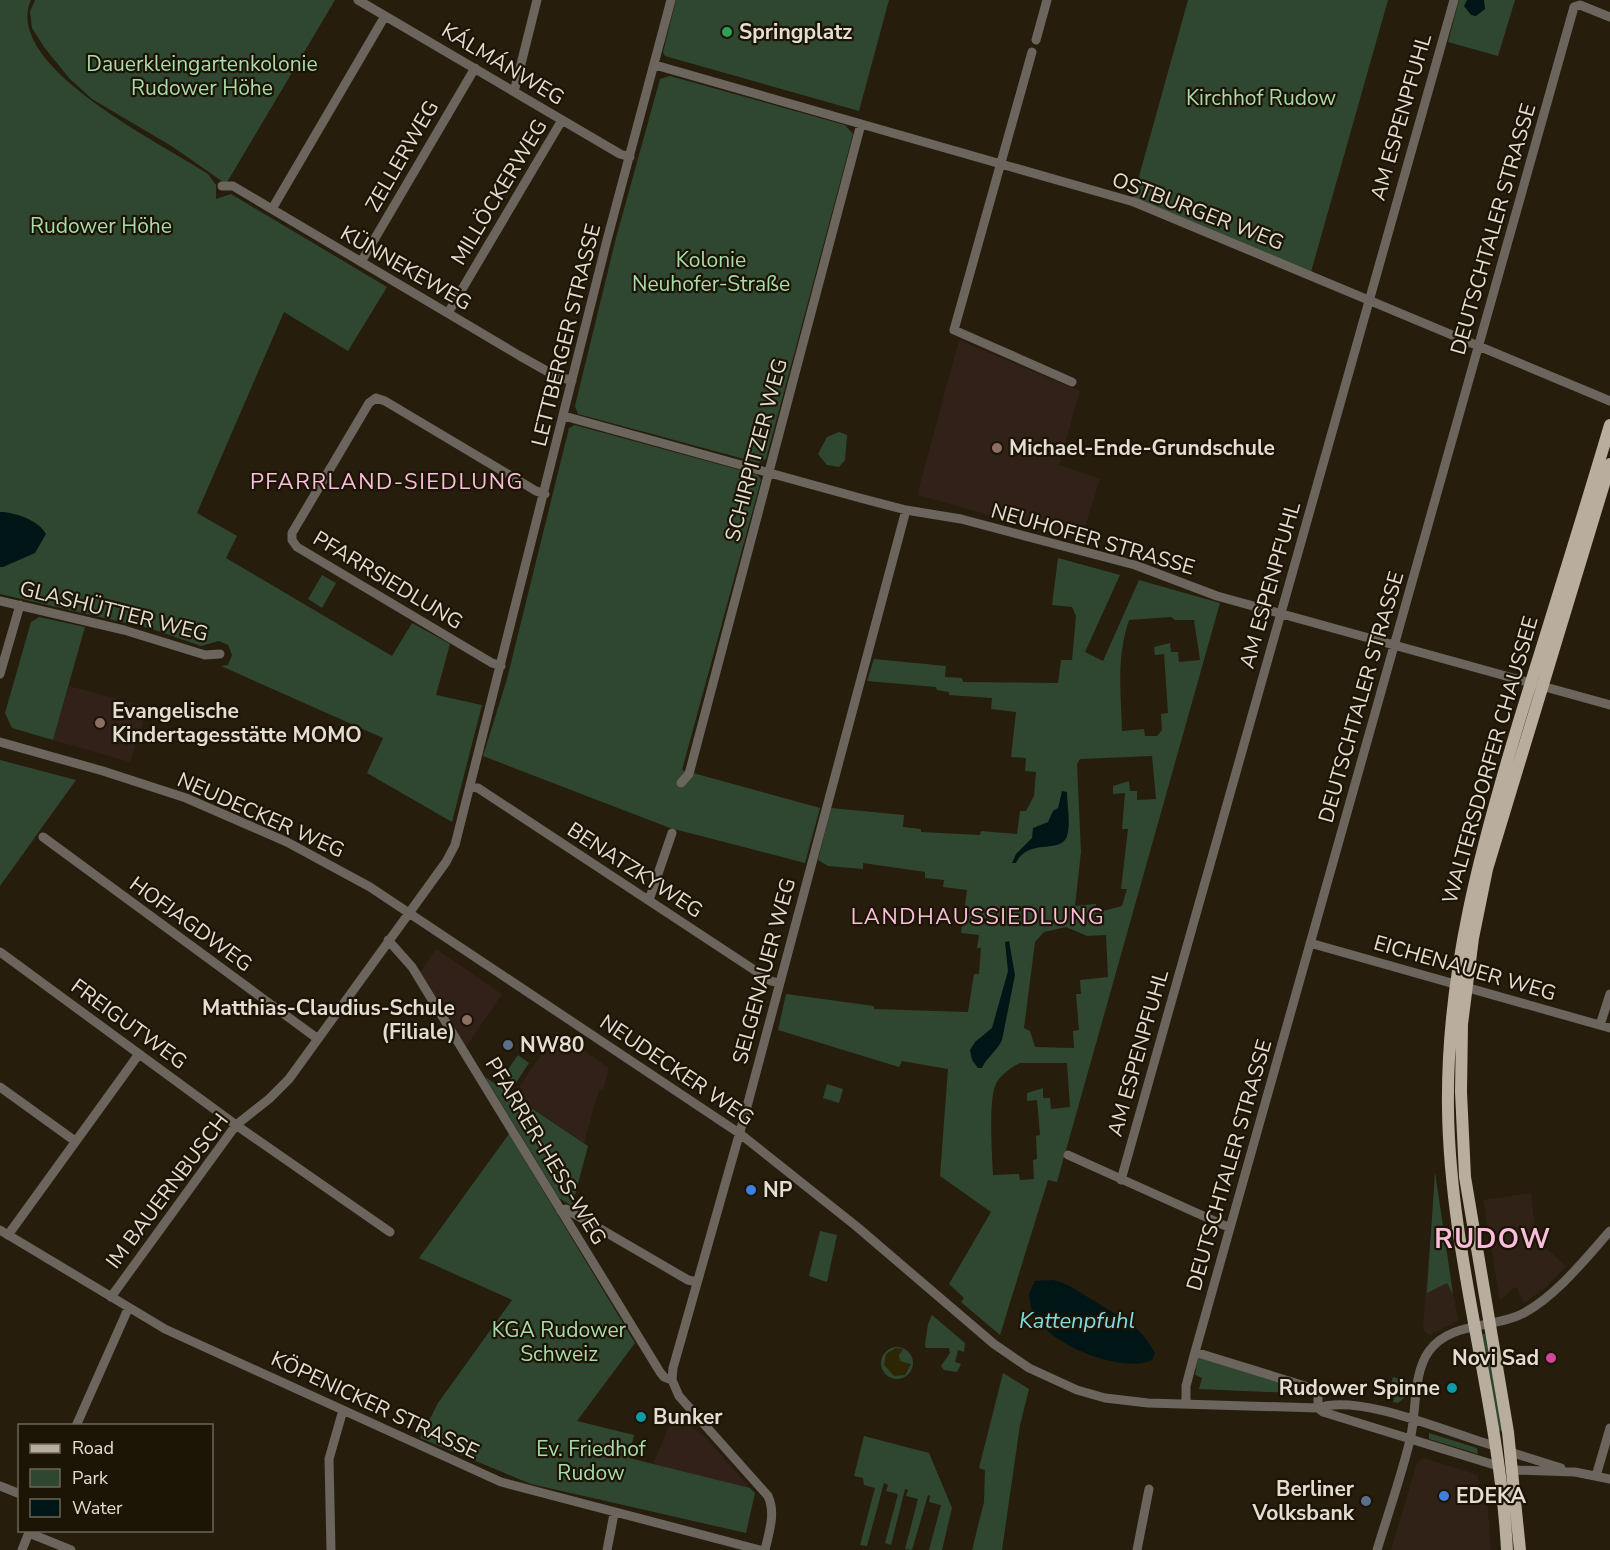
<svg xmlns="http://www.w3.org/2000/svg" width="1610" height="1550" font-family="'Nunito Sans',sans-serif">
	<rect width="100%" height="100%" fill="#261d0c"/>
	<path fill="#312217" d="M1531 1193 1536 1239 1566 1266 1545 1288 1524 1303 1517 1288 1512 1289 1500 1301 1483 1200Z
		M1430 1237 1443 1239 1458 1320 1429 1336 1423 1329Z
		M1424 1458 1478 1475 1481 1500 1487 1499 1491 1550H1391L1417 1462Z"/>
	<path fill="#322119" d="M959 340 1080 391 1059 465 1100 479 1081 540 917 495Z
		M69 686 148 707 130 762 53 740Z
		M436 949 502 994 466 1047 420 973Z
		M557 1031 609 1068 603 1091 599 1090 584 1143 513 1096Z
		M674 1414 704 1436 750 1488 653 1464Z"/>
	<path fill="#2f4731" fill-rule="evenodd" d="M0 0H31C1 66 165 145 208 174L216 185V199L231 194 387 287 348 351 284 312 197 513 237 536 226 558 392 656 412 623 450 644 436 695 482 705 452 822 367 773 383 738 221 666 228 665 232 655 228 645 219 641 201 646 152 629 0 594Z
		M35 0H335L226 184 173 147 92 99 69 78 44 47 32 28 30 12Z
		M676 0H889L859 111 665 56 663 52Z
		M1188 0H1388L1311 272 1133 198Z
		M1459 0H1515L1498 56 1448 42Z
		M670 76 845 125 853 134 766 459 759 463 578 414 575 406 616 238 660 79Z
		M575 425 758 475 761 480 682 770 820 808 805 863 670 828 483 756 507 679 569 428Z
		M839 432 847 435 845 460 839 467 827 465 818 454 827 437Z
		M1058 558 1120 575 1085 652 1103 661 1139 580 1220 603 1057 1182 1048 1180 1000 1335 961 1302 964 1298 949 1284 991 1212 940 1176 948 1069 902 1061 899 1067 778 1030 786 994 874 1006V1009L968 1012 974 974H979L981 948H977L979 935 961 933 967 890 943 887 944 880 925 878V872L863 863V869L828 866 818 860 831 808 904 815 903 827 921 829V832L980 835 981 831 1017 834 1020 811H1026L1034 796 1036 772 1025 771 1026 758 1011 757 1016 712 991 709 992 698 949 695V692L937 690 936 687 867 681 874 659 946 666 945 677 962 678 963 682 1058 683 1061 660H1072L1076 616 1072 607 1052 605ZM1171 617 1175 620H1194L1200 660 1179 662 1178 652H1171L1170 643 1154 647 1155 655 1164 654 1168 713 1161 714 1162 730 1157 736H1145L1144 729 1122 731C1121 692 1116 659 1129 620ZM1152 756 1156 799 1137 800V791H1130L1129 781 1113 786V794L1125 793 1122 829H1128L1121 889H1127L1122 906 1096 913V904L1075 906 1081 852 1077 764 1080 759ZM1066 927 1087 936 1106 935 1108 977 1080 980 1081 994H1076L1079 1030 1073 1031 1074 1048 1035 1047 1030 1031 1024 1028 1035 942 1044 932ZM1020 1063H1067L1070 1107 1051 1109 1050 1098H1043V1088L1027 1093V1101L1037 1100 1040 1135 1036 1136 1037 1159 1033 1160 1034 1179 1020 1180 1019 1174 993 1175C992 1153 989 1110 994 1089 997 1077 1010 1068 1020 1063Z
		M322 575 336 583 322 608 308 599Z
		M39 617 85 627 53 740 12 728 5 713 31 622Z
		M0 760 76 780 0 886Z
		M518 1055 529 1063 516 1083 504 1075Z
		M485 1077 588 1146 572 1206 559 1198Z
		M827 1084 843 1089 839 1103 823 1098Z
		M509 1134 635 1343 577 1421 634 1435 629 1458 750 1488 755 1493 746 1533 531 1484 420 1438 438 1403 512 1300 419 1258Z
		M1435 1172 1453 1294 1447 1283 1427 1293Z
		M820 1231 837 1235 827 1282 809 1276Z
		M932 1315 965 1343 964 1352 958 1350 955 1362 961 1364 957 1372 944 1370 941 1366 950 1353 949 1348H926L925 1345 928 1324Z
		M1482 1334H1485L1503 1432 1498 1430Z
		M881 1363a16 16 0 1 1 32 0a16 16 0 1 1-32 0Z
		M1198 1357 1313 1391 1314 1394 1199 1389 1202 1378 1195 1375Z
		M1003 1373 1029 1389 1020 1425 1002 1550H972L984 1502 985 1470 979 1468Z
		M1393 1377 1407 1381 1404 1398 1398 1403 1393 1402 1395 1395 1389 1393Z
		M1429 1433 1477 1448 1478 1454 1429 1439Z
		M864 1436 929 1453 952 1508 942 1550H929L941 1505 929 1502 930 1496 928 1495 912 1550 905 1549 918 1499 906 1496 908 1490 905 1489 891 1545 885 1543 898 1494 886 1491 888 1485 884 1483 867 1546 860 1545 875 1488 864 1485 863 1478 854 1476Z"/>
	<path fill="#2d2504" d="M896 1348 903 1349 899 1355 900 1361 911 1364 905 1375 894 1376 884 1365 886 1354Z"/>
	<path fill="#001516" d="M1467 0H1484L1485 9 1476 16 1471 15 1464 6Z
		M0 512C14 512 39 520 46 534L35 553 3 567H0Z
		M1062 791 1067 792C1067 805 1071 823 1067 836 1061 855 1028 837 1016 863H1012L1016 854 1032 838 1033 828 1048 822 1053 811 1058 808Z
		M1009 941 1015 975 1002 1040C997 1051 987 1057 982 1068H978L972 1060 970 1050 975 1042 992 1028 1008 971 1005 942Z
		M1053 1280C1071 1284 1083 1295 1099 1304 1124 1320 1139 1324 1155 1353L1152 1360C1121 1374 1052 1345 1035 1317 1031 1310 1030 1302 1029 1294L1035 1281Z"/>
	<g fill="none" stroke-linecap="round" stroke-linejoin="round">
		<path stroke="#6b655d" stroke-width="9" d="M358 0 620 154 630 157
			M1036 40 1047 0
			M1032 52 954 330 1072 382
			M655 65 1134 202 1610 401
			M514 92 537 0
			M222 186H233L520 356 552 374 572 381
			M272 209 385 16
			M361 262 475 68
			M448 313 562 120
			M564 416 860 498 906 510 961 519 1135 565 1217 596 1610 705
			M0 601 124 630 205 655 220 654
			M501 666 492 663 297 547 292 540V533L369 403 376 398 385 401 536 491 545 494
			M0 674 20 605
			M0 742 103 771 186 798 287 842 370 887 739 1133 856 1226 994 1344 1029 1368 1077 1390 1105 1398 1148 1403 1318 1408C1361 1393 1451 1434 1495 1446
			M681 783 689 774 861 124
			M471 787 478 788 771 981 779 983
			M43 837 318 1039
			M649 900 672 833
			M388 940 412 967 660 1372 664 1377 672 1380
			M1310 943 1610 1028
			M0 952 236 1125 390 1232
			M1600 1025 1610 994
			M0 1087 75 1141
			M1068 1155 1230 1228
			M1121 1180 1454 0
			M561 1211 566 1209 688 1280 697 1282
			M0 1230 165 1329 501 1482 760 1550
			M8 1235 139 1054
			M111 1297 236 1125 269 1099 289 1079 446 862 455 845 607 240 671 0
			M1195 1352 1318 1390V1408
			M1186 1404V1386L1195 1352 1574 7 1580 5 1610 17
			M1318 1408 1323 1412 1498 1466
			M76 1426 128 1309
			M1510 1452 1561 1468
			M1513 1470 1575 1472 1610 1479
			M1596 1476 1610 1428
			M0 1486 20 1494
			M29 1533 71 1550
			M22 1550 30 1530
			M331 1550 329 1459 343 1410
			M607 1550 614 1514
			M765 1550C769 1532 776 1513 768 1496L679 1396 672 1380 673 1368 745 1114 906 510
			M1137 1550 1149 1489
			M1377 1550C1388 1514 1401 1477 1410 1440 1417 1413 1412 1375 1429 1351 1451 1321 1494 1329 1524 1313 1558 1294 1585 1259 1610 1231"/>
		<path stroke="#b9ad9d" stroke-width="12" d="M1507 1550C1499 1401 1450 1258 1448 1109 1446 973 1481 847 1520 718 1550 621 1581 523 1610 425
			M1520 1550 1508 1432 1465 1177 1461 1092 1462 1024 1473 938 1487 869 1610 464"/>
	</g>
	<circle fill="#2e9e5b" stroke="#1c1404" stroke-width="2" cx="727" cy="32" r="6"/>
	<g fill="#8d6e63" stroke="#1c1404" stroke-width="2">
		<circle cx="997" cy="448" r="6"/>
		<circle cx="100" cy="723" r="6"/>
		<circle cx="467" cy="1020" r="6"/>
	</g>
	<g fill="#5c6f8a" stroke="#1c1404" stroke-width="2">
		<circle cx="508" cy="1045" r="6"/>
		<circle cx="1366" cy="1501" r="6"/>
	</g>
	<g fill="#3f7fe0" stroke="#1c1404" stroke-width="2">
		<circle cx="751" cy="1190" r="6"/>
		<circle cx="1444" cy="1496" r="6"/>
	</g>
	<circle fill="#d1479c" stroke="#1c1404" stroke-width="2" cx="1551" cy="1358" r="6"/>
	<g fill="#0f9aa8" stroke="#1c1404" stroke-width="2">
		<circle cx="1452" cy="1388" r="6"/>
		<circle cx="641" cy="1417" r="6"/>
	</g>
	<g text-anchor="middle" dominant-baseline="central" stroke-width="4.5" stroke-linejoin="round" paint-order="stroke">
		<g font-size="21" font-weight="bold" fill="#e3ddd3" stroke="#1c1404" text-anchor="start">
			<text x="739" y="32">Springplatz</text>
			<text x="1009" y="448">Michael-Ende-Grundschule</text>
			<text x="112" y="711">Evangelische<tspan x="112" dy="24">Kindertagesstätte MOMO</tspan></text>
			<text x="455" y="1008" text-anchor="end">Matthias-Claudius-Schule<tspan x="455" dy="24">(Filiale)</tspan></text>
			<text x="520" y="1045">NW80</text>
			<text x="763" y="1190">NP</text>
			<text x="1539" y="1358" text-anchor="end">Novi Sad</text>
			<text x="1440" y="1388" text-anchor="end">Rudower Spinne</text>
			<text x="653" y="1417">Bunker</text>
			<text x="1354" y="1489" text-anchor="end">Berliner<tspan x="1354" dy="24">Volksbank</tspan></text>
			<text x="1456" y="1496">EDEKA</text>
		</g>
		<g font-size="21" fill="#a7dcab" stroke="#1c1404">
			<text x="202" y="64">Dauerkleingartenkolonie<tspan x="202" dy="24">Rudower Höhe</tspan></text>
			<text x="1261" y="98">Kirchhof Rudow</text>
			<text x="101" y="226">Rudower Höhe</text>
			<text x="711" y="260">Kolonie<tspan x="711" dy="24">Neuhofer-Straße</tspan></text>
			<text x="559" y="1330">KGA Rudower<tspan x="559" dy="24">Schweiz</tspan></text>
			<text x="591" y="1449">Ev. Friedhof<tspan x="591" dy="24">Rudow</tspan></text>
		</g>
		<g font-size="21" fill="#e3ddd3" stroke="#1c1404">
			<text transform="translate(503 64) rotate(31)">KÁLMÁNWEG</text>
			<text transform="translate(1401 117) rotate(-74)">AM ESPENPFUHL</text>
			<text transform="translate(402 156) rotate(-60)">ZELLERWEG</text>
			<text transform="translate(499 192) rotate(-59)">MILLÖCKERWEG</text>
			<text transform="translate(1198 211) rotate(21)">OSTBURGER WEG</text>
			<text transform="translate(1493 229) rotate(-74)">DEUTSCHTALER STRASSE</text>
			<text transform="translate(406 268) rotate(30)">KÜNNEKEWEG</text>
			<text transform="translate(566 335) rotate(-76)">LETTBERGER STRASSE</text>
			<text transform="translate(756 450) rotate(-75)">SCHIRPITZER WEG</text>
			<text transform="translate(1093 539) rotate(16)">NEUHOFER STRASSE</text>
			<text transform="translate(388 580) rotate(31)">PFARRSIEDLUNG</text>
			<text transform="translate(1270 585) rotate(-74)">AM ESPENPFUHL</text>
			<text transform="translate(114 611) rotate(14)">GLASHÜTTER WEG</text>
			<text transform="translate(1361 697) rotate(-74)">DEUTSCHTALER STRASSE</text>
			<text transform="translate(1490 760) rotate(-74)">WALTERSDORFER CHAUSSEE</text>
			<text transform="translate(261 815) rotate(24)">NEUDECKER WEG</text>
			<text transform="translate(635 870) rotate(33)">BENATZKYWEG</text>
			<text transform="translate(191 924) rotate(36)">HOFJAGDWEG</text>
			<text transform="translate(1465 968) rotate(16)">EICHENAUER WEG</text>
			<text transform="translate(764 971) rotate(-75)">SELGENAUER WEG</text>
			<text transform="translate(129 1024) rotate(36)">FREIGUTWEG</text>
			<text transform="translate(1138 1053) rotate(-74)">AM ESPENPFUHL</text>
			<text transform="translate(677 1070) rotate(34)">NEUDECKER WEG</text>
			<text transform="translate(546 1151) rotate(59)">PFARRER-HESS-WEG</text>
			<text transform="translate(1229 1165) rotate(-74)">DEUTSCHTALER STRASSE</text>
			<text transform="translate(167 1191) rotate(-53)">IM BAUERNBUSCH</text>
			<text transform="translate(375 1405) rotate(25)">KÖPENICKER STRASSE</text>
		</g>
		<g font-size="22" letter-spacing="1.5" fill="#fabddc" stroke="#1c1404">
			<text x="387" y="482">PFARRLAND-SIEDLUNG</text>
			<text x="978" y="917">LANDHAUSSIEDLUNG</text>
		</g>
		<g font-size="22" font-style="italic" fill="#81dbe0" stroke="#1c1404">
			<text x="1077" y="1321">Kattenpfuhl</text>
		</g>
		<g font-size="27" font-weight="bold" letter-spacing="1.5" fill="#fabddc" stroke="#1c1404">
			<text x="1493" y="1239">RUDOW</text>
		</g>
	</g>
	<rect x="18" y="1424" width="195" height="108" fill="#1c1404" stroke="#6c6457" stroke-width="1.5"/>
	<rect x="30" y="1444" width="30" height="9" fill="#b9ad9d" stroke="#6c6457" stroke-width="1.5"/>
	<text x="72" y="1454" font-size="18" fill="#e3ddd3">Road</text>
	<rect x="30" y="1469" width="30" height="18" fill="#2f4731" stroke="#6c6457" stroke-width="1.5"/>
	<text x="72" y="1484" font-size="18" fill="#e3ddd3">Park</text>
	<rect x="30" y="1499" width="30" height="18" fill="#001516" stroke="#6c6457" stroke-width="1.5"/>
	<text x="72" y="1514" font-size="18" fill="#e3ddd3">Water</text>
</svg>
